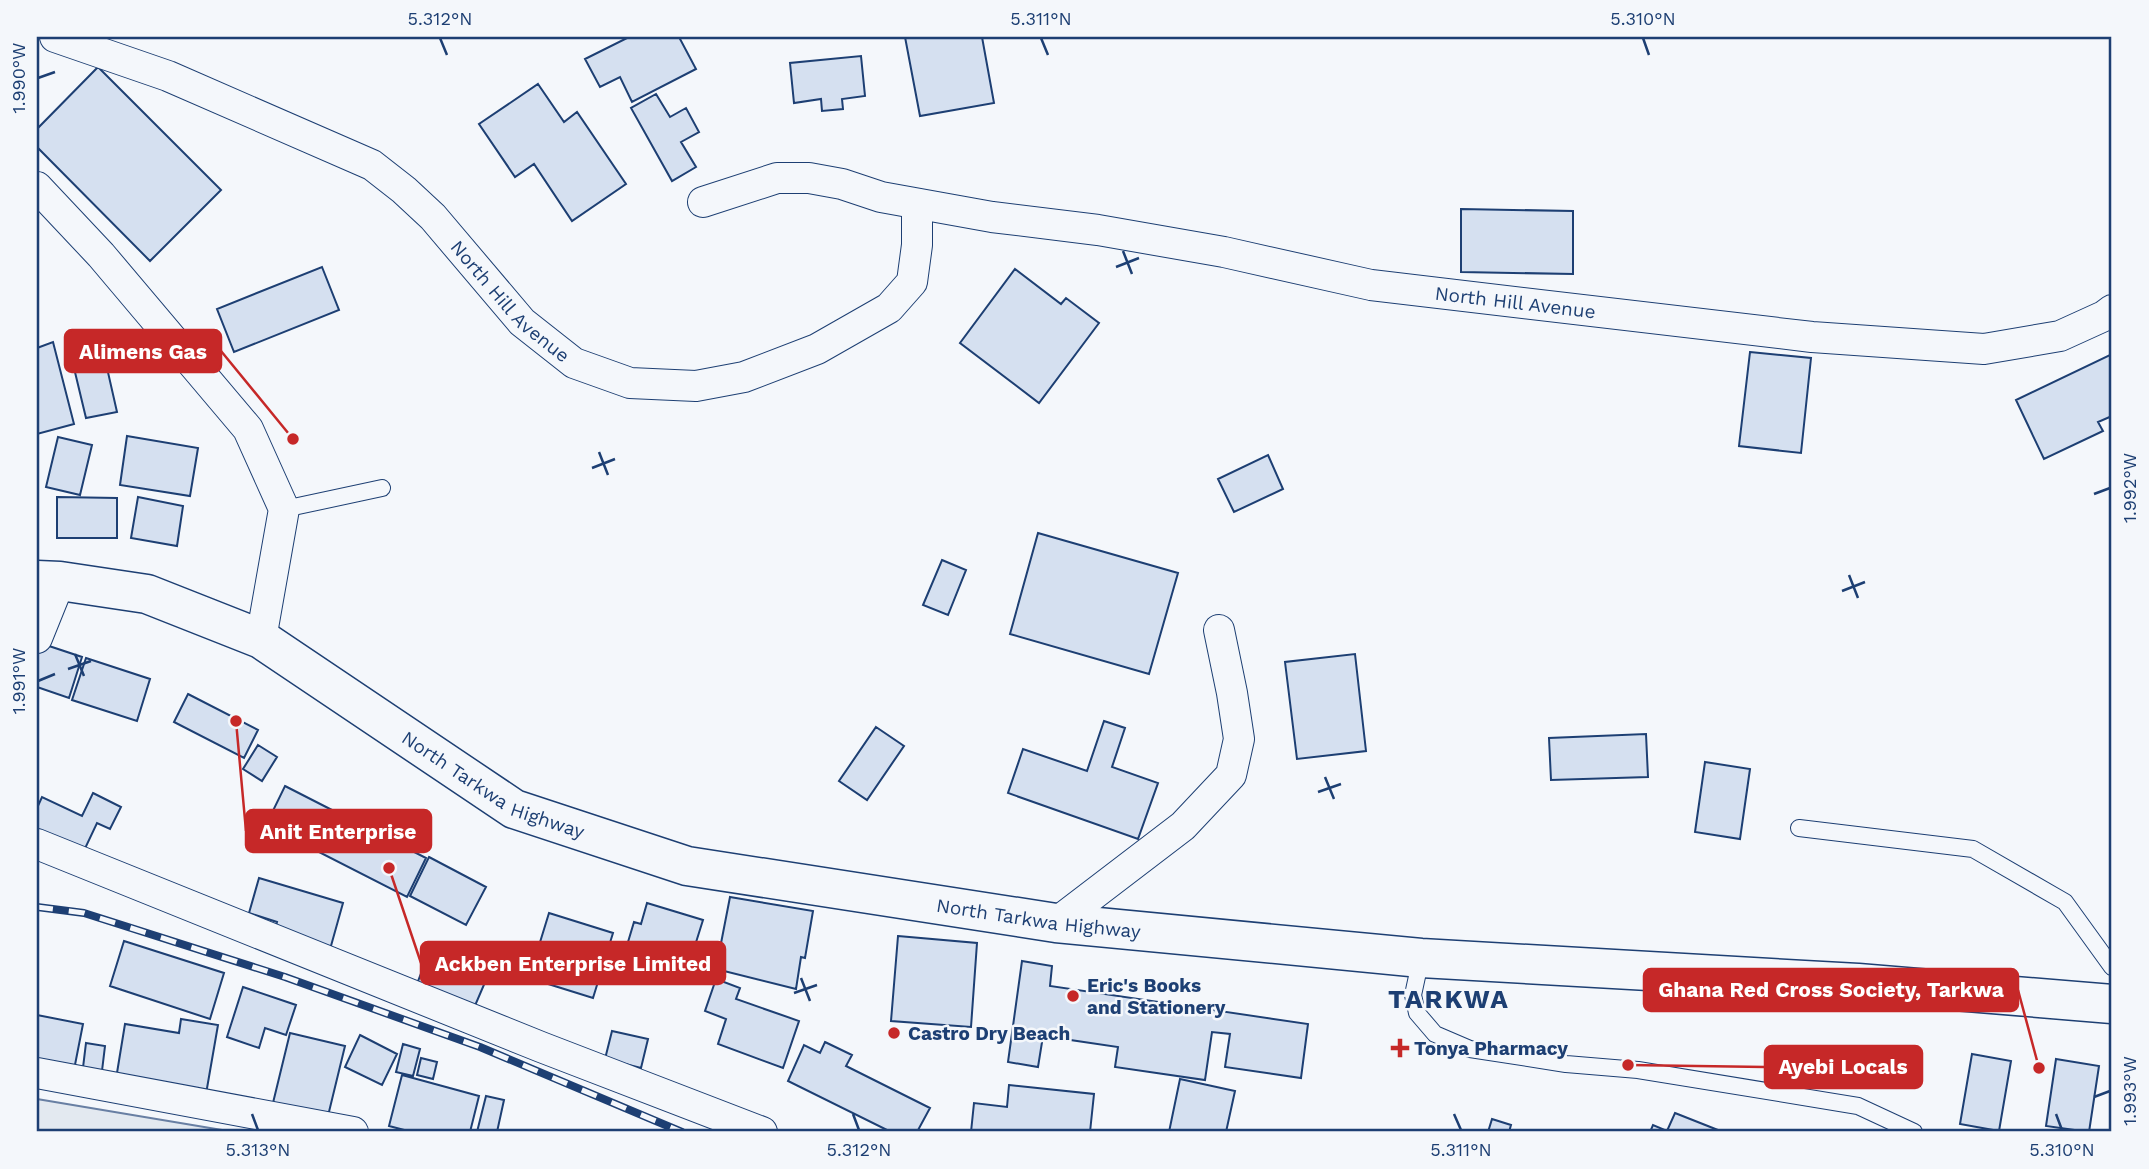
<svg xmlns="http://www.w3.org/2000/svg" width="2149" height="1169" font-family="'Work Sans',sans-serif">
	<rect width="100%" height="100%" fill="#f4f7fb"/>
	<path fill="#e3e9f0" stroke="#687fa3" stroke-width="2" d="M37 1099 234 1132H37Z"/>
	<path fill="#d5e0f0" stroke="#1d3f73" stroke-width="2" d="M629 37H679L696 69 632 102 620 77 600 87 585 59Z
		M905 37H982L994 103 920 116Z
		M861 56 865 96 842 99 843 109 822 111 821 99 794 103 790 63Z
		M98 67 221 190 150 261 37 147V129Z
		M538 84 564 122 577 112 626 184 572 221 534 164 515 177 479 124Z
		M656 94 670 117 686 108 699 132 681 142 696 167 672 181 631 108Z
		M1461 209 1573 211V274L1461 272Z
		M322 267 339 310 234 352 217 309Z
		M1015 269 1061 304 1066 298 1099 323 1039 403 960 343Z
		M90 338 99 348 105 359 117 412 86 418 68 343Z
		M53 342 74 424 37 434V348Z
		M1750 352 1811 358 1801 453 1739 446Z
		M2112 354V416L2098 422 2103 431 2044 459 2016 400Z
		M127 436 198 448 190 496 120 485Z
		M58 437 92 445 80 495 46 487Z
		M1268 455 1283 489 1234 512 1218 479Z
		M57 497 117 498V538H57Z
		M138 497 183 506 177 546 131 538Z
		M1038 533 1178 573 1149 674 1010 634Z
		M942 560 966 570 948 615 923 605Z
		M37 642 82 657 69 698 37 687Z
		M1355 654 1366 751 1297 759 1285 662Z
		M86 658 150 679 137 721 72 700Z
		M188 694 258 730 244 758 174 722Z
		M1104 721 1125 728 1112 767 1158 783 1138 839 1008 793 1023 749 1087 771Z
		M876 727 904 746 867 800 839 781Z
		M1646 734 1648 777 1551 780 1549 738Z
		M258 745 277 757 262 781 243 769Z
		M1705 762 1750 769 1740 839 1695 832Z
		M285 786 426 858 407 897 266 825Z
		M93 793 121 807 110 829 97 823 81 857 37 835V808L42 797 82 816Z
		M429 857 486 887 466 925 410 896Z
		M259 878 343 903 329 953 273 937 277 922 249 913Z
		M730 897 813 911 805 958 801 957 796 989 716 969Z
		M647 903 703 920 687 971 625 952 634 922 641 924Z
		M549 913 613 933 593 998 529 978Z
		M898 936 977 943 971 1027 891 1021Z
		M124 941 224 973 210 1019 110 986Z
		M428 955 486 980 474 1008 417 984Z
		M1022 961 1052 966 1050 986 1308 1024 1301 1078 1225 1067 1230 1034 1212 1032 1205 1080 1115 1067 1118 1047 1043 1036 1038 1067 1008 1062Z
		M716 979 740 988 736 999 799 1021 783 1068 718 1044 726 1019 705 1011Z
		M243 987 296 1005 286 1035 265 1028 259 1048 227 1037Z
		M37 1015 83 1024 73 1075 37 1068Z
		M181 1019 218 1025 206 1094 116 1079 125 1024 179 1033Z
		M612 1031 648 1039 641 1068 605 1059Z
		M290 1033 345 1046 327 1120 272 1107Z
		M360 1035 397 1054 382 1085 345 1067Z
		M825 1042 852 1055 846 1066 930 1108 917 1132H891L788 1081 804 1045 820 1053Z
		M86 1043 105 1046 101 1079 82 1076Z
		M403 1044 420 1049 413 1076 396 1072Z
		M1972 1054 2011 1061 1999 1131 1960 1124Z
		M421 1058 437 1062 433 1079 417 1075Z
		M2056 1059 2099 1066 2089 1132 2046 1126Z
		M402 1075 479 1096 470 1132H412L389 1126Z
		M1180 1079 1235 1091 1226 1132H1169Z
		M1009 1085 1094 1094 1090 1132H971L974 1103 1007 1107Z
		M486 1096 504 1100 497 1132H477Z
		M1675 1113 1723 1132H1650L1653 1125 1667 1131Z
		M1492 1119 1511 1125 1509 1132H1488Z"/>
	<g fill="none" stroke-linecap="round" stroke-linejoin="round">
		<defs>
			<path id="service" d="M284 509 382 488
				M1799 828 1973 849 2065 902 2112 967
				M1421 958 1413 995 1417 1013 1435 1034 1470 1049 1566 1064 1638 1070 1858 1106 1914 1132"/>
			<g id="minor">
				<path id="s1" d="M55 37 168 76 372 165 404 190 433 217 522 322 574 363 630 383 696 386 744 377 817 349 889 308 912 282 917 245V204"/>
				<path d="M37 187 101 255 248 429 284 509 261 639"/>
				<path id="s2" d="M703 202 777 178H809L842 184 881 197 992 217 1098 230 1224 252 1371 285 1812 337 1984 349 2060 336 2104 316 2112 310"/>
				<path d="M37 638 60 581"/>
				<path d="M37 844 541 1047 762 1132"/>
				<path d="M1056 923 1183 826 1231 775 1239 739 1232 693 1219 630"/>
				<path d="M37 1073 353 1132"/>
			</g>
			<g id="primary">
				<path id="s3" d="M37 580 60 581 147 594 261 639 514 809 687 866 1056 923 1421 958 1858 983 2112 1004"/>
			</g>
		</defs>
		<use href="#service" stroke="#1d3f73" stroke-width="18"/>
		<use href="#minor" stroke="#1d3f73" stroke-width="32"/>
		<use href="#primary" stroke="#1d3f73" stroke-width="41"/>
		<use href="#service" stroke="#f4f7fb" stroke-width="16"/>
		<use href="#minor" stroke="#f4f7fb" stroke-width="30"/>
		<use href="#primary" stroke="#f4f7fb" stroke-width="38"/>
		<defs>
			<path id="rail" d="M37 907 84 913 285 977 480 1047 682 1132"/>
		</defs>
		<use href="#rail" stroke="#1d3f73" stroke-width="8"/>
		<use href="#rail" stroke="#f4f7fb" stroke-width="5" stroke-dasharray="16" stroke-linecap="butt"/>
	</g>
	<path fill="none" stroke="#1d3f73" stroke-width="2.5" d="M440 38 447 55M1041 38 1048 55M1643 38 1649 55M38 78 55 72M1123 251 1132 274M1116 267 1139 258M599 452 608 475M592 468 615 459M2094 494 2110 488M1849 575 1858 598M1842 591 1865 582M75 654 84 676M68 669 91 661M38 681 55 674M1325 777 1334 799M1318 792 1341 784M801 978 810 1001M794 993 817 985M2094 1097 2110 1091M252 1114 258 1130M853 1114 859 1130M1454 1114 1461 1130M2056 1114 2062 1130"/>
	<g fill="#c62828" stroke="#f4f7fb" stroke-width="2.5">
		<circle cx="1073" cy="996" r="7"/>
		<circle cx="894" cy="1033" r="7"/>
		<path d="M1396.5 1037.5h7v7h7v7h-7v7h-7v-7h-7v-7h7z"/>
	</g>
	<g text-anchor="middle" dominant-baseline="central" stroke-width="5" stroke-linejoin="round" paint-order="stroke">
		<g font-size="19" fill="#1d3f73" stroke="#f4f7fb">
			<text stroke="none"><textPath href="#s1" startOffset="537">North Hill Avenue</textPath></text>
			<text stroke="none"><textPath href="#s2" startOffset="828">North Hill Avenue</textPath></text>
			<text stroke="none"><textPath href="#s3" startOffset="509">North Tarkwa Highway</textPath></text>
			<text stroke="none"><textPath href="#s3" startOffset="1076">North Tarkwa Highway</textPath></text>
		</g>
		<g font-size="19" font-weight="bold" fill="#1d3f73" stroke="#f4f7fb" text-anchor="start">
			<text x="1087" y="985">Eric's Books<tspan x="1087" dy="22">and Stationery</tspan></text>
			<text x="908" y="1033">Castro Dry Beach</text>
			<text x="1414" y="1048">Tonya Pharmacy</text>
		</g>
		<g font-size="26" font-weight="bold" letter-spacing="2" fill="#1d3f73" stroke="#f4f7fb">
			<text x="1449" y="999">TARKWA</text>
		</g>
	</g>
	<path fill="none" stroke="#c62828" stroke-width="2.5" d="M293 439L221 351M236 721L246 831M389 868L421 963M2039 1068L2018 990M1628 1065L1765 1067"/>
	<g fill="#c62828" stroke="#f4f7fb" stroke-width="2.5">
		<circle cx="293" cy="439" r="7"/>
		<circle cx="236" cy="721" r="7"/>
		<circle cx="389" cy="868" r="7"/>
		<circle cx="2039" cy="1068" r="7"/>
		<circle cx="1628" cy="1065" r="7"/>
	</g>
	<g fill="#c62828" stroke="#c62828" stroke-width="2.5">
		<rect x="65" y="330" width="156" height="42" rx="7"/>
		<rect x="246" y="810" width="185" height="42" rx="7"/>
		<rect x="421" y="942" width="304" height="42" rx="7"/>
		<rect x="1644" y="969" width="374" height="42" rx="7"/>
		<rect x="1765" y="1046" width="157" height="42" rx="7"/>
	</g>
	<g font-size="21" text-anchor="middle" font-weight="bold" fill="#fff">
		<text x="143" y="359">Alimens Gas</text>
		<text x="338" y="839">Anit Enterprise</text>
		<text x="573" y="971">Ackben Enterprise Limited</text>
		<text x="1831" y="997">Ghana Red Cross Society, Tarkwa</text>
		<text x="1843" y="1074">Ayebi Locals</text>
	</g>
	<rect width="2149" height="1169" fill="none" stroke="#f4f7fb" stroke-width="77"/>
	<rect x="38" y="38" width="2072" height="1092" fill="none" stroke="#1d3f73" stroke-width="2.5"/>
	<g font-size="18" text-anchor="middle" fill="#1d3f73">
		<text x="440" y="25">5.312°N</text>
		<text x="1041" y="25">5.311°N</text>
		<text x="1643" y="25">5.310°N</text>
		<text transform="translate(19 78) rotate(-90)" y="6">1.990°W</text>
		<text transform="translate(2130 488) rotate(-90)" y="6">1.992°W</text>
		<text transform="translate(19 681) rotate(-90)" y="6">1.991°W</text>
		<text transform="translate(2130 1091) rotate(-90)" y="6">1.993°W</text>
		<text x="258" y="1156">5.313°N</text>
		<text x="859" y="1156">5.312°N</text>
		<text x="1461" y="1156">5.311°N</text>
		<text x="2062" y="1156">5.310°N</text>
	</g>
</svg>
